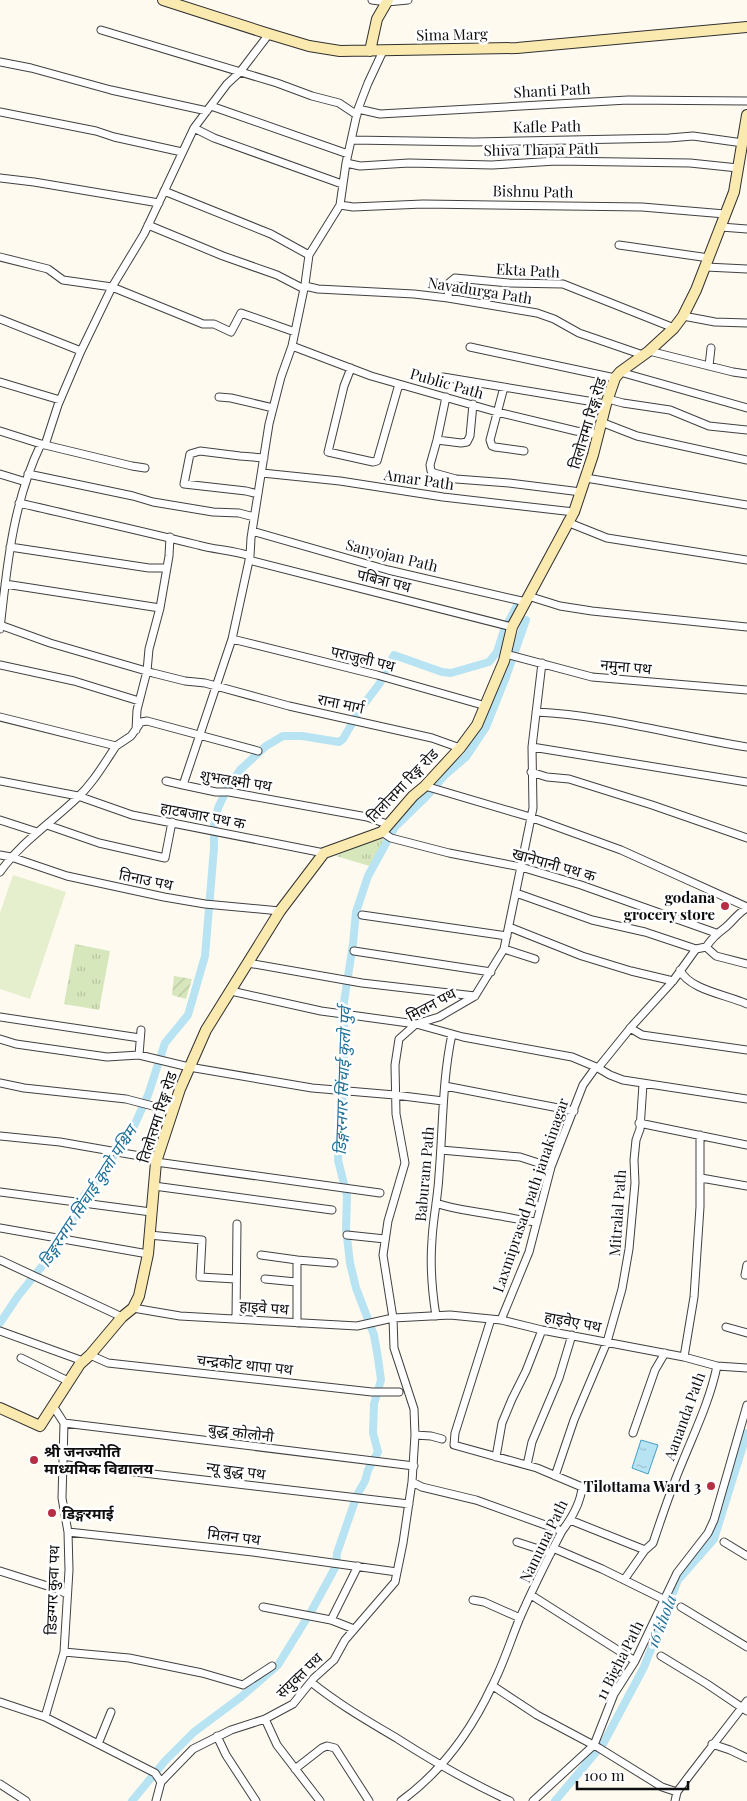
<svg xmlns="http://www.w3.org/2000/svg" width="747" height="1801" font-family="'Playfair Display','Noto Sans Devanagari',serif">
	<defs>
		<pattern id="park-tufts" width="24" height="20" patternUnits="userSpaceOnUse" patternTransform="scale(1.25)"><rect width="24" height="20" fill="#d7e7bc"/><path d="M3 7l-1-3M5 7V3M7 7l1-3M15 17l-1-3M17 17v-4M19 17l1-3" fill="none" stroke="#b7c5a0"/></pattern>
		<pattern id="garden-furrows" width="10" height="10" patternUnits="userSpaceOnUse" patternTransform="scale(1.25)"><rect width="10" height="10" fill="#d7e7bc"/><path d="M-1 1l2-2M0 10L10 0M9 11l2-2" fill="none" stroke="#b7c5a0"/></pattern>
		<pattern id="water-ripples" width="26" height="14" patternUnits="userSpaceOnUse" patternTransform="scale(1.25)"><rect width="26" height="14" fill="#b8e3f2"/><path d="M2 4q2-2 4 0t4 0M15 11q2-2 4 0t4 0" fill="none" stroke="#9dc2ce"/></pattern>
	</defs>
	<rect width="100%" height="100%" fill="#fefaf0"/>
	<path fill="url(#park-tufts)" d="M379 835 386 842 373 867 336 856Z
		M75 944 110 951 99 1010 64 1004Z"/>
	<path fill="url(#garden-furrows)" d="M174 976 192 979 186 999 172 995Z"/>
	<path fill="#e6efcd" d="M13 875 66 892 30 999 0 989V913Z"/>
	<path fill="url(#water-ripples)" stroke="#439fc5" d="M641 1440 658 1445 648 1474 632 1468Z"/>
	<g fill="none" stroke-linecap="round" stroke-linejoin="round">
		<path stroke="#b8e3f2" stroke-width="8" d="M0 1323 18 1296 47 1260 70 1225 84 1196 106 1167 134 1126 148 1095 165 1043 188 1015 205 956 214 848V826L218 808 228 787 240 770 266 746 283 736H302L339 742 343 739 361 708 380 683 394 655 442 672 451 673 489 662 497 652 504 630 519 602
			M132 1801 165 1761 194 1732 241 1697 278 1665 312 1610 336 1566 337 1553 357 1495 365 1481 368 1470 378 1452 373 1433 374 1404 381 1380 378 1358 374 1335 356 1288 350 1263 346 1228 347 1196 338 1160 340 1120 344 1082V1002L353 944 356 912 368 876 395 827 427 796 445 775 466 757 486 727 506 677 526 620
			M555 1801 603 1744 644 1667 678 1580 714 1539 747 1433"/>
		<defs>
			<path id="street" d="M372 0 387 2 408 0
				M101 30 277 83 312 96 339 103 357 115
				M383 51 368 83 358 109 346 163 340 205 309 255 305 284 292 346 281 377 269 424 251 538 250 556 232 639 183 785 216 792H229L367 817 387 824
				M0 62 31 68 111 90 207 111
				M211 106 348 154
				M358 109 380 114 628 100 747 101
				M0 112 96 131 114 137 182 152
				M194 128 214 138 342 184
				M352 140 474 142 669 138 693 136 743 143
				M346 163 360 166 409 163 492 165 556 161 690 163 738 168
				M0 178 34 182 159 203
				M164 191 271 234 309 255
				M340 205 353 207 423 204 642 207 725 214
				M148 225 223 256 277 275 304 289
				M721 227 747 229
				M619 245 709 258
				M0 257 48 269 63 280 112 287
				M706 267 747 269
				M305 286 318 289 414 294 448 298 537 313 554 319 579 333 643 355
				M112 287 203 324H214L231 332 241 313 295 332
				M448 298 449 283 455 278 509 283 563 284 674 328
				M683 316 715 322 747 323
				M0 319 81 351
				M292 346 371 376 497 412 576 431 598 434
				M470 347 615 378
				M649 351 733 372 747 374
				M709 366 711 348
				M351 368 344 386 328 452 373 462 377 461 399 384
				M620 372 747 408
				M443 377 606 404
				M0 382 60 400
				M504 387 490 440 492 446 495 447 524 451
				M219 397 231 398 273 408
				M446 397 437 440 430 465 431 471 434 473 456 479 509 483 581 492
				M608 399 623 403 670 410 709 426 747 430
				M601 422 637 436 747 460
				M0 431 41 444
				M437 440 461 443 467 442 470 436 473 404
				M45 445 132 466 145 468
				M262 473 340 481 443 497 574 512
				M0 474 26 482
				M28 474 133 496 153 502 213 512 239 513 254 517
				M586 478 747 505
				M258 494 246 491 184 484 190 454 200 451 240 456 264 458
				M19 503C79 517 138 530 198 545 215 550 233 550 250 556
				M567 522 607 538 747 560
				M252 531 388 570 526 602
				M10 547 149 568H166
				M249 560 512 627
				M5 584 160 608
				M528 596 560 606 592 611 747 627
				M0 625 50 643 153 673 185 681 205 683 289 706 432 738 460 748
				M0 629C7 565 13 502 41 444L45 445 58 405 81 351 112 287 144 234 194 128 227 84 240 72 269 34
				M232 639 377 675 486 706
				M506 654 592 677 747 690
				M0 665 74 681 139 701
				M536 712C606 715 677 736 747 747
				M0 717 116 746
				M136 730 137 710 147 671 149 649 160 608 169 556 170 537
				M116 746 131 736 141 722 147 721 258 751
				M532 747 747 782
				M531 772 547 777 569 779 652 805 747 838
				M0 781 78 796 132 815 324 853
				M166 781 183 785
				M425 786 530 817 621 850 747 907
				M0 820 37 832
				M47 825 99 843 165 858 172 822
				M382 832 391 838 449 853 521 867 581 885 716 933
				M0 855 11 857 67 876 164 897 205 904 280 911
				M0 872C21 842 51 823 77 798 93 783 104 764 116 746
				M516 893 592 920 645 932 696 949
				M362 915 507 936
				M509 927 582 956 631 971 673 981
				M706 947 716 956 747 964
				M504 949 535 959
				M354 951 491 972
				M248 963 362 983 475 996
				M680 970C689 990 728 995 747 1004
				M231 991 321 1011 416 1024 463 1037 572 1057 596 1067
				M0 1017 140 1038
				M630 1028 642 1035 747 1050
				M0 1039 16 1044 107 1057 139 1055 189 1067 312 1088 395 1095 443 1101
				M139 1055 141 1030
				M598 1068 610 1075 623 1080 747 1099
				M0 1083 24 1088 126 1099 172 1111
				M445 1086 574 1111
				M639 1123 747 1145
				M0 1136 60 1142 157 1159
				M441 1150 520 1157 551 1167
				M156 1162 380 1193
				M701 1178 747 1186
				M154 1186 332 1210
				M0 1192 151 1212
				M436 1203C455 1210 474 1211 494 1215 509 1217 522 1221 537 1222
				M0 1228 148 1254
				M149 1235 202 1240 200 1277 236 1279
				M347 1235 385 1239
				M261 1255 297 1260
				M0 1260 122 1317
				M747 1265 745 1275H747
				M265 1279 296 1282
				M133 1308 180 1316 357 1326 393 1318 450 1315 501 1320 542 1330 684 1357 717 1366 747 1368
				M436 1316C432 1291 430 1265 432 1240 433 1218 438 1197 439 1175 443 1128 442 1081 452 1034
				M236 1319 237 1224
				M501 1320 529 1252 551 1167 583 1085 596 1067 598 1068 632 1026 673 981 696 949 706 947C713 937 716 935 726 927 733 921 738 913 747 908
				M297 1323V1260L334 1263
				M726 1327 747 1333
				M0 1331 83 1361
				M90 1355 108 1363 372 1392H399
				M684 1357 694 1297 700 1207V1135
				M21 1358 68 1381
				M64 1423 414 1466
				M633 1433 655 1370 665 1353
				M415 1435 431 1436 442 1439
				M63 1456 108 1463 118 1470 409 1504
				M496 1457 502 1423 512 1399 526 1371 542 1330
				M527 1465 532 1442 559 1378 572 1335
				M555 1476 574 1420 607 1342 622 1289 629 1249 635 1183 634 1160 636 1140 640 1129 643 1084
				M412 1482 422 1487 476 1500 562 1531
				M570 1520 645 1550
				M68 1532 253 1552 397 1572
				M517 1542 551 1553
				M724 1542 747 1556
				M553 1548 602 1569 665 1600
				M0 1571 57 1589 67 1594
				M624 1580 645 1550 653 1543C662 1516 671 1489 682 1463 695 1431 710 1400 717 1366
				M531 1595 635 1661
				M473 1600 484 1602 520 1618
				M263 1607 331 1620 354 1629
				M681 1607 747 1647
				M331 1620 358 1566
				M64 1652 129 1658 202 1673 243 1685 272 1666
				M661 1656 707 1684 747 1711
				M311 1682C338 1704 368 1721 398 1739 434 1762 471 1783 510 1801
				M493 1686 537 1715 599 1748 662 1787 677 1792
				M0 1702 45 1717 155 1773 161 1782
				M45 1717 64 1652 69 1570 68 1532 62 1498 64 1423 53 1406
				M265 1719 277 1745 320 1801
				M217 1736 226 1755 256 1801
				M98 1744 111 1712
				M712 1744 730 1750 747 1758
				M295 1769 322 1748 327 1746 335 1748 369 1801
				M0 1784 26 1801
				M156 1801 161 1782 193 1749 231 1730 265 1719 293 1704 314 1678 334 1660 345 1640 395 1582 403 1543 412 1482 415 1435 414 1409 394 1348 393 1318 383 1255 388 1221 405 1163 396 1114 395 1065 399 1039 416 1024 439 1017 475 996 504 949 533 808 532 747 542 663
				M401 1801C441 1772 471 1731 492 1686 503 1665 510 1642 519 1620 532 1590 547 1560 562 1531 571 1519 581 1502 582 1487L537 1468 454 1445 455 1433 491 1319
				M533 1801 594 1745 614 1694 635 1661 677 1573 708 1533 714 1520 747 1405
				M675 1801 677 1792 689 1776 747 1701"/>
			<path id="secondary" d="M163 0 269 34 309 46 340 51 517 48 747 27
				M370 51 377 19 388 0
				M0 1408 40 1426 80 1364 90 1355 122 1317 133 1308 139 1296 148 1254 156 1162 180 1089 206 1030 280 911 324 853 382 832 413 796 425 786 460 748 477 725 504 661 512 627 574 512 593 455 606 404 615 378 620 372 649 351 674 328 683 316 696 290 734 192 747 115"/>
		</defs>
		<use href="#street" stroke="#414141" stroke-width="9"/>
		<use href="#secondary" stroke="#303030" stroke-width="12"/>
		<use href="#street" stroke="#fff" stroke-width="7"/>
		<use href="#secondary" stroke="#faeab0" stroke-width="10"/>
	</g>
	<g fill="#b62e43" stroke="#fff" stroke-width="2">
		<circle cx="725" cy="906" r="5"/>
		<circle cx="34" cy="1460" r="5"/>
		<circle cx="711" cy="1486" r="5"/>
		<circle cx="52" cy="1513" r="5"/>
	</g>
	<g text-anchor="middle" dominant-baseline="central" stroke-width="5" stroke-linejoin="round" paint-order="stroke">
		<g font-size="15" fill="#0e0e0e" stroke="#fff">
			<text transform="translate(452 34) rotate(-1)">Sima Marg</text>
			<text transform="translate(552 90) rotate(-3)">Shanti Path</text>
			<text transform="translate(547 126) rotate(-1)">Kafle Path</text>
			<text transform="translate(541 149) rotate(-1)">Shiva Thapa Path</text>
			<text transform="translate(533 191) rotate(1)">Bishnu Path</text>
			<text transform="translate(528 270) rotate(3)">Ekta Path</text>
			<text transform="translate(480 290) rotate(9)">Navadurga Path</text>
			<text transform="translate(447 383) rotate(16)">Public Path</text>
			<text transform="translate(587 423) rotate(-73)">तिलोत्तमा रिङ्ग रोड</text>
			<text transform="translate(419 479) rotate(8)">Amar Path</text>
			<text transform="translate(392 555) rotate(14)">Sanyojan Path</text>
			<text transform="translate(384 580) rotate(14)">पबित्रा पथ</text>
			<text transform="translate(363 658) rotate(14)">पराजुली पथ</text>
			<text transform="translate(626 666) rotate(5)">नमुना पथ</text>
			<text transform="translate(341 703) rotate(12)">राना मार्ग</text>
			<text transform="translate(236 780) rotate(9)">शुभलक्ष्मी पथ</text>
			<text transform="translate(402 785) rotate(-46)">तिलोत्तमा रिङ्ग रोड</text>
			<text transform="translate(203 815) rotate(11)">हाटबजार पथ क</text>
			<text transform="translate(554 864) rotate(16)">खानेपानी पथ क</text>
			<text transform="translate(146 879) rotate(12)">तिनाउ पथ</text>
			<text transform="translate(431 1004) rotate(-28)">मिलन पथ</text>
			<text transform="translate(157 1117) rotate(-72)">तिलोत्तमा रिङ्ग रोड</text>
			<text transform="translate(424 1174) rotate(-85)">Baburam Path</text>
			<text transform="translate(530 1195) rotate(-71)">Laxmiprasad path janakinagar</text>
			<text transform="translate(617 1213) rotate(-86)">Mitralal Path</text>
			<text transform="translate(264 1307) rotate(4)">हाइवे पथ</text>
			<text transform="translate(573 1321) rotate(11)">हाइवेए पथ</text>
			<text transform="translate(245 1364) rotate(6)">चन्द्रकोट थापा पथ</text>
			<text transform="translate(684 1416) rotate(-70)">Aananda Path</text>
			<text transform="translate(241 1432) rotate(7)">बुद्ध कोलोनी</text>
			<text transform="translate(236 1470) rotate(7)">न्यू बुद्ध पथ</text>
			<text transform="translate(234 1536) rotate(7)">मिलन पथ</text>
			<text transform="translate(543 1541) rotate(-64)">Namuna Path</text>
			<text transform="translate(52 1590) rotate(-88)">डिङग्गर कुवा पथ</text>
			<text transform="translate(619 1660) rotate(-63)">11 Bigha Path</text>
			<text transform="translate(299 1675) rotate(-44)">संयुक्त पथ</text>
		</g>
		<g font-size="15" font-weight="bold" fill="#0e0e0e" stroke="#fff" text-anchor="end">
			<text x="715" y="897">godana<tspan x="715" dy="17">grocery store</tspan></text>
			<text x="44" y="1451" text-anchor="start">श्री जनज्योति<tspan x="44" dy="17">माध्यमिक विद्यालय</tspan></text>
			<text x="701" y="1486">Tilottama Ward 3</text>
			<text x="62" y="1513" text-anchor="start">डिङ्गरमाई</text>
		</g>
		<g font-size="16" font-style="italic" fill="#1f7099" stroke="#fff">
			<text transform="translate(342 1081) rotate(-88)">डिङ्गरनगर सिंचाई कुलो पुर्व</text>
			<text transform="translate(87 1196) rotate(-57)">डिङ्गरनगर सिंचाई कुलो पश्चिम</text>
			<text transform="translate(661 1621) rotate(-69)">16 khola</text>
		</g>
	</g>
	<path d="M577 1781v8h111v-8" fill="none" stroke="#0e0e0e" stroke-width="2.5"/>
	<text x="584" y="1781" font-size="15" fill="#0e0e0e" stroke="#ffffff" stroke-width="4" paint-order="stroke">100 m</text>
</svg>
